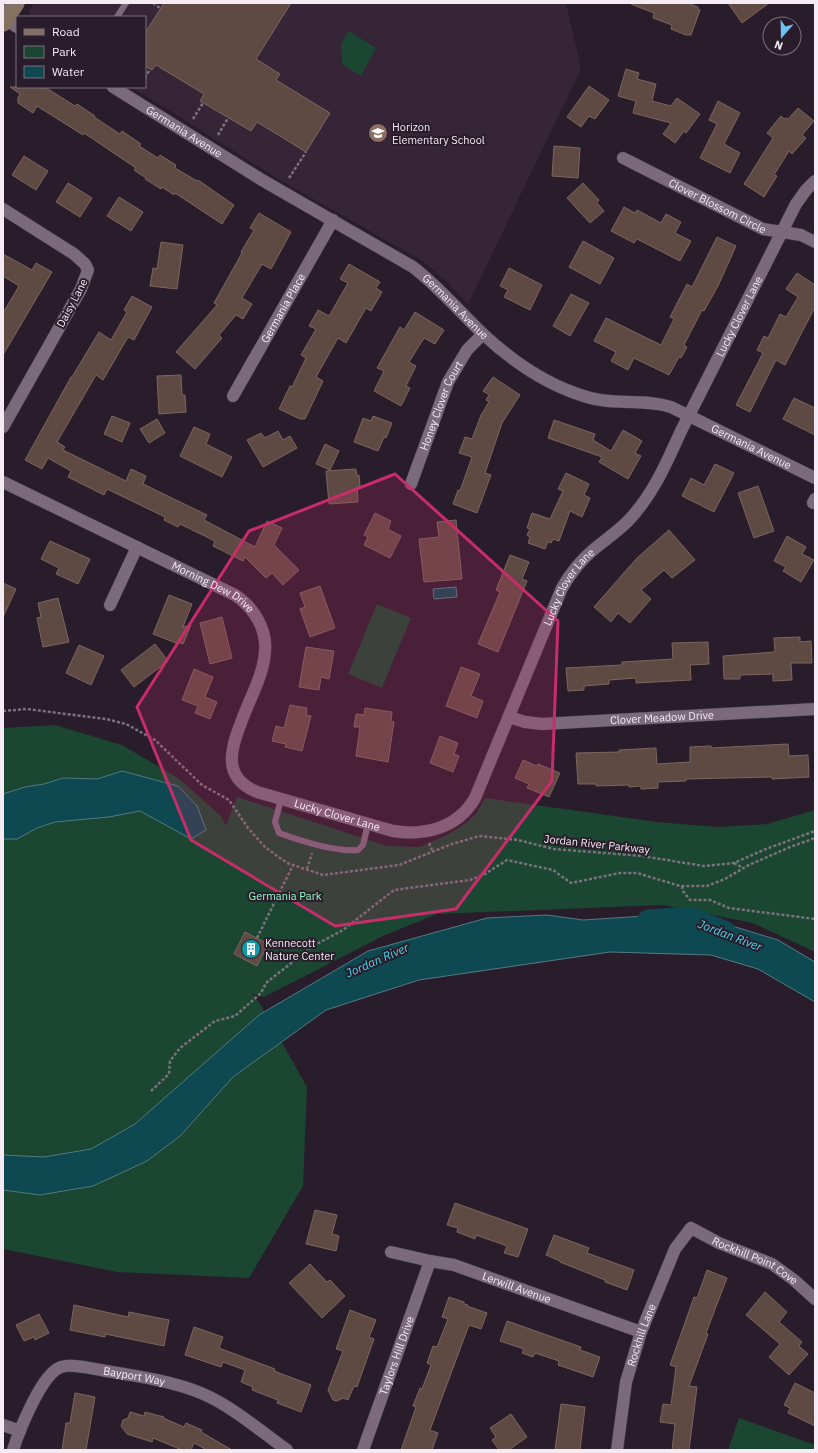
<svg xmlns="http://www.w3.org/2000/svg" width="818" height="1453" font-family="'IBM Plex Sans',sans-serif">
	<rect width="100%" height="100%" fill="#2a1d2b"/>
	<path fill="#362537" d="M34 3H566L581 69 468 304 446 281 421 260 280 180 132 87H145V17H30L29 12Z"/>
	<path fill="#1b4631" d="M349 31 376 48 361 76 342 64 341 44Z
		M377 604 411 618 382 688 348 674Z
		M55 725 122 745 178 778 221 816 226 826 237 797 387 846 420 847 449 834 466 823 476 814 485 798 657 822 717 827 767 824 815 810V952L753 923 663 905 437 914 383 936 264 997 252 994 259 1002 307 1087 303 1186 249 1278 117 1272 3 1249V728Z
		M739 1418 815 1445V1450H728Z"/>
	<path fill="#0e4951" stroke="#537a82" d="M456 587 457 597 434 599 433 589Z
		M122 771 178 786 197 806 206 830 191 839 140 811 109 817 55 822 37 828 17 839H3V794L25 787 44 784 63 778 97 779Z
		M547 915 583 920 645 916 729 925 778 940 815 962V1002L758 969 711 955 610 952 419 980 326 1010 233 1077 180 1136 147 1161 93 1186 40 1195 3 1190V1155L44 1157 91 1149 135 1124 259 1015 368 951 487 918Z"/>
	<g fill="none" stroke-linecap="round" stroke-linejoin="round">
		<path stroke="#0e4951" stroke-width="25" d="M649 922 689 919 724 933"/>
	</g>
	<path fill="#5f4a43" stroke="#7c655e" d="M164 3H291L256 59 280 74 276 80 330 113 306 152 257 122 251 131 200 101 204 94 156 65 152 70 145 66V33Z
		M631 3H688L698 7V9L700 10 691 35H686L671 29 672 25 653 18 654 13 631 4Z
		M728 3H769L742 23Z
		M626 69 639 73 637 79 656 84 652 101 671 106 677 98 700 114 686 133 684 131 675 143 663 134 671 123 633 113 636 101 618 96Z
		M589 86 609 100 595 119 589 116 581 127 567 117Z
		M10 87H45L75 106 77 104 95 116 94 117 120 134 122 131 141 144 139 146 158 158 160 155 176 165 175 168 197 181 198 180 234 205 222 224 175 193 174 195 162 187 161 189 145 179 146 178 134 170 136 168 84 133 83 135 37 106 33 113 18 103V98L20 94Z
		M718 101 740 113 724 144 740 153 730 173 700 158 717 124 709 120Z
		M798 108 814 121 802 135 806 138 792 154 789 151 774 175 777 176 764 197 744 184 773 138 767 133 781 116 784 119 786 118 788 119Z
		M554 146 580 148 578 178 552 176Z
		M24 156 48 171 36 190 12 175Z
		M68 183 92 198 80 217 56 202Z
		M583 183 599 200 597 203 604 211 590 223 567 198Z
		M119 197 143 212 131 231 107 216Z
		M624 207 635 213 637 210 661 223 666 214 681 222 675 233 691 241 680 261 637 239 634 243 611 231Z
		M259 213 291 232 271 269 262 264 242 298 252 304 243 319 236 315 219 335 222 338 195 369 176 352 217 305 214 303 242 253 241 252 254 230 250 228Z
		M717 237 736 246 718 286 704 311 702 310 684 345 687 347 681 358 679 357 669 375 634 358 628 370 611 361 616 352 594 341 606 318 661 345 674 319 670 317 687 284 692 287Z
		M583 241 614 258 600 284 569 267Z
		M161 242 183 245 177 289 150 286 153 268 157 269Z
		M3 254 32 270 36 263 52 272 3 355V313L19 286 3 276Z
		M349 264 380 282 376 288 382 292 371 311 366 308 346 343 338 338 316 377 323 381 305 419H300L279 409 290 386 292 387 306 358 301 355 316 329 309 326 318 310 329 316 348 283 340 279Z
		M509 268 542 285 530 310 504 297 508 290 500 286Z
		M797 273 815 285V307L785 365 776 360 750 412 736 405 763 353 757 350 764 336 768 338 780 314 786 317 798 297 786 289Z
		M571 294 589 303 570 336 553 326Z
		M132 296 152 307 134 340 128 337 103 380 96 375 57 442 65 447 63 450 126 481 131 469 146 476 143 484 207 515 204 520 255 547 267 521 282 528 274 545 299 570 283 585 272 573 266 578 245 557 243 561 213 546 215 541 180 524 178 527 164 520 165 517 107 489 104 495 68 477 71 471 48 458 42 469 25 460 71 377H72L99 332 111 340 127 312 124 310Z
		M415 312 444 330 435 344 424 338 409 362 416 366 406 386 410 388 401 406 374 391 384 371 377 368 400 327 404 330Z
		M181 375 182 395H185L186 412 159 414 157 376Z
		M493 377 520 395 502 423 485 473 491 475 477 513 453 504 458 490 460 491 472 457 459 453 465 437 472 439 481 415 489 402 486 400 489 395 483 391Z
		M794 398 815 408V435L783 419Z
		M112 416 130 423 122 442 104 434Z
		M373 416 392 423 386 438 384 437 378 451 354 442 363 418 371 421Z
		M157 419 165 433 149 443 140 429Z
		M554 420 595 434 593 440 611 451 623 430 642 441 635 453 641 456 628 479 599 462 602 457 548 438Z
		M194 427 210 434 206 444 232 457 222 477 180 456Z
		M278 431 283 440 290 436 297 448 263 467 247 440 261 433 265 438Z
		M325 444 339 451 330 470 316 464Z
		M715 464 734 473 714 512 682 496 691 478 704 485Z
		M356 469 357 476 359 475 360 486 357 487 358 502 329 504 326 471Z
		M566 473 589 484 584 495 590 498 582 517 570 511 559 541 553 539 551 543 548 542 545 549 528 543 530 537 527 535 530 529 527 528 532 513 550 519 563 491 558 489Z
		M758 486 774 531 754 538 738 493Z
		M375 513 391 521 388 529 401 536 390 558 364 545 368 537 364 535Z
		M456 520 462 579 424 582 419 539 439 537 437 522Z
		M669 530 695 560 672 578 664 570 641 590 651 599 630 623 618 613 611 622 594 607 637 558Z
		M787 536 806 547 802 554 814 560 801 582 783 571 786 567 774 561Z
		M50 541 90 559 78 584 56 574 59 568 41 559Z
		M510 555 529 562 522 579 527 581 498 652 478 644 500 592 496 590Z
		M3 583 16 589 3 617Z
		M320 586 335 628 310 637 300 609 305 607 300 593Z
		M169 595 192 604 183 627 191 625 183 644 177 642 176 643 153 634Z
		M58 598 69 642 43 647 37 618 41 617 38 603Z
		M222 617 232 658 210 664 200 623Z
		M800 637V642L811 641 812 663H791L792 680 773 681V674L740 675V679H724L723 656 775 652 774 638Z
		M708 642 709 664 690 665 691 680 636 683V678L609 680V684L584 686V690L568 691 566 668 622 665V662L673 659 672 643Z
		M155 644 168 661 134 687 121 670Z
		M79 645 104 656 91 685 66 673Z
		M306 647 334 651 329 679 321 677 319 690 299 687Z
		M461 667 480 674 471 696 483 701 477 718 446 706Z
		M194 669 213 677 205 697 217 702 210 719 195 713 198 706 182 700Z
		M290 705 307 708 306 715 311 716 302 751 285 747 286 744 272 741 276 726 284 728Z
		M365 708 392 712 391 721 394 722 388 762 356 756 360 727H354L356 714 364 715Z
		M440 736 458 743 454 754 459 756 453 772 430 763Z
		M788 744 789 756 808 755 809 777 772 779V777L686 779V781L658 782V788L641 789V786L629 787V785L596 786V784H578L576 753 619 752V750L656 748 657 764 690 762V747L711 746V748Z
		M523 760 537 766 538 764 560 773 549 797 527 788 529 784 515 778Z
		M245 932 268 944 257 966 234 954Z
		M455 1203 528 1229 518 1257 504 1253 507 1246 476 1235 475 1239 457 1232 458 1228 447 1225Z
		M315 1210 337 1215 332 1234 339 1236 336 1251 306 1244Z
		M554 1235 589 1248 587 1253 634 1270 627 1290 605 1282V1280L560 1262V1261L546 1255Z
		M310 1264 327 1282 330 1280 345 1296 322 1318 289 1283Z
		M707 1270 727 1278 706 1333 708 1334 689 1386 697 1387 689 1450H672L675 1424 660 1422 663 1404 671 1405 676 1367 670 1365 694 1297 697 1298Z
		M765 1292 787 1312 779 1322 802 1342 799 1346 808 1354 789 1375 769 1357 780 1344 746 1315Z
		M449 1297 464 1302V1304L468 1305 467 1306 487 1313 481 1329 469 1325 430 1430 438 1433 432 1450H401L416 1407 413 1406 420 1388 422 1389 431 1365 427 1363 433 1346 437 1347 448 1319 442 1317Z
		M74 1305 128 1317 129 1312 169 1320 164 1346 105 1334V1337L70 1330Z
		M350 1310 376 1320 369 1337 374 1339 357 1387 354 1386 348 1400 343 1398 337 1401 333 1400 328 1390 343 1351 336 1349Z
		M39 1314 49 1333 35 1340 34 1337 24 1341 16 1325Z
		M507 1321 581 1347 580 1350 600 1357 593 1377 558 1365 559 1361 535 1353 533 1357 522 1353 524 1349 500 1341Z
		M194 1327 223 1337 219 1348 275 1369 274 1371 311 1385 301 1412 277 1403 278 1400 252 1390 253 1387 241 1382 245 1370 223 1362 221 1367 185 1355Z
		M795 1383 815 1393V1426L788 1413 790 1408 784 1405Z
		M75 1393 95 1397 86 1450H62L66 1423H70Z
		M561 1404 585 1407 580 1450H555Z
		M130 1412 144 1416 145 1412 164 1417 163 1418 184 1427 186 1423 202 1430 201 1432 232 1450H207L194 1443 191 1450H182L153 1438 152 1442 127 1434 121 1426 123 1420 128 1418Z
		M511 1414 527 1437 509 1450H499L492 1440 496 1437 490 1428Z"/>
	<g fill="none" stroke-linecap="round" stroke-linejoin="round">
		<defs>
			<path id="lane" d="M117 17 126 3
				M281 799 275 822 279 833C301 841 334 852 358 850L363 845 368 824"/>
			<g id="street">
				<path d="M3 18 17 27"/>
				<path id="s1" d="M113 87 262 180 413 267C439 287 460 312 483 334 512 361 549 386 587 397 614 406 643 398 671 407L815 478"/>
				<path id="s2" d="M623 158 763 229 801 235 815 242"/>
				<path d="M3 209 74 254 85 264 88 270 81 289 3 427"/>
				<path id="s3" d="M233 396 333 220"/>
				<path id="s4" d="M3 482 235 595C253 607 267 628 265 651 264 674 250 698 242 720 231 749 221 777 257 792L393 831C425 836 458 828 475 798L562 588C570 574 580 561 593 550 605 540 617 532 628 521 653 495 667 462 681 431L796 204 806 190 815 181"/>
				<path id="s5" d="M411 484 448 382 467 350 483 334"/>
				<path d="M813 503 815 499"/>
				<path d="M110 605 137 547"/>
				<path id="s6" d="M509 717 525 722 542 724 815 709"/>
				<path id="s7" d="M391 1252 430 1261 454 1265 641 1332"/>
				<path d="M3 1425 20 1431"/>
				<path id="s8" d="M13 1450C19 1431 42 1373 61 1367 72 1363 94 1369 106 1371 137 1376 171 1381 201 1393 232 1406 259 1430 287 1450"/>
				<path id="s9" d="M363 1450 430 1261"/>
				<path id="s10" d="M617 1450 626 1382 641 1332 675 1249 691 1228 719 1243 772 1264 794 1280 815 1299"/>
			</g>
			<path id="secondary" d="M3 23 16 3"/>
		</defs>
		<use href="#lane" stroke="#443945" stroke-width="7"/>
		<use href="#street" stroke="#443945" stroke-width="13"/>
		<use href="#secondary" stroke="#443945" stroke-width="18"/>
		<path stroke="#7d727e" stroke-width="2.5" stroke-dasharray="3 2" stroke-linecap="butt" d="M153 3 160 8
			M145 78 150 69
			M193 119 203 103
			M218 135 228 118
			M289 178 306 152
			M3 711 27 709 106 719 126 724 155 740 202 785 229 800 248 828 265 847 287 863 323 875 399 865 452 844 479 836 518 840 554 849 642 856 704 866 734 863 766 849 815 831
			M429 843 433 852
			M734 863 743 868
			M307 869 312 853
			M682 886 683 891 690 900H710L729 908 815 919
			M257 938 293 865
			M151 1091 169 1074 170 1061 180 1048 215 1021 235 1016 261 993 266 983 276 975 313 946 343 930 394 890 470 880 485 874 507 860 553 870 571 883 620 873H637L680 886H707L725 879 747 866 790 847 815 838"/>
		<use href="#lane" stroke="#7a6a7b" stroke-width="6"/>
		<use href="#street" stroke="#7a6a7b" stroke-width="12"/>
		<use href="#secondary" stroke="#847161" stroke-width="17"/>
	</g>
	<path fill="#c72d6a" fill-opacity="0.2" stroke="#c72d6a" stroke-width="3" stroke-linejoin="round" d="M395 474 558 621 552 781 456 909 335 926 191 840 137 707 249 531Z"/>
	<defs>
		<symbol id="school-disc" viewBox="-11 -11 22 22"><circle r="9.5" fill="#8d6e63" stroke="#2a1d2b"/><path d="M0-5L7-2L0 1L-7-2ZM-4 1L0 2.5L4 1V4Q0 6-4 4Z" fill="#fff"/></symbol>
		<symbol id="building-disc" viewBox="-11 -11 22 22"><circle r="9.5" fill="#0f9aa8" stroke="#2a1d2b"/><path d="M-4-6H4V6H1V3H-1V6H-4ZM-2.5-4.3h1.7v1.8h-1.7ZM.8-4.3h1.7v1.8H.8ZM-2.5-1h1.7V.8h-1.7ZM.8-1h1.7V.8H.8Z" fill="#fff"/></symbol>
	</defs>
	<g fill-rule="evenodd">
		<use href="#school-disc" x="367" y="122" width="22" height="22"/>
		<use href="#building-disc" x="240" y="938" width="22" height="22"/>
	</g>
	<g text-anchor="middle" dominant-baseline="central" stroke-width="4" stroke-linejoin="round" paint-order="stroke">
		<g font-size="11" fill="#f4ebf5" stroke="#2a1d2b" text-anchor="start">
			<text x="392" y="127">Horizon<tspan x="392" dy="13">Elementary School</tspan></text>
			<text x="265" y="943">Kennecott<tspan x="265" dy="13">Nature Center</tspan></text>
		</g>
		<g font-size="11" fill="#f4ebf5" stroke="#2a1d2b">
			<text stroke="none"><textPath href="#s1" startOffset="84">Germania Avenue</textPath></text>
			<text stroke="none"><textPath href="#s2" startOffset="106">Clover Blossom Circle</textPath></text>
			<text transform="translate(72 303) rotate(-62)">Daisy Lane</text>
			<text stroke="none"><textPath href="#s1" startOffset="408">Germania Avenue</textPath></text>
			<text stroke="none"><textPath href="#s3" startOffset="101">Germania Place</textPath></text>
			<text stroke="none"><textPath href="#s4" startOffset="1274">Lucky Clover Lane</textPath></text>
			<text stroke="none"><textPath href="#s5" startOffset="84">Honey Clover Court</textPath></text>
			<text stroke="none"><textPath href="#s1" startOffset="744">Germania Avenue</textPath></text>
			<text stroke="none"><textPath href="#s4" startOffset="235">Morning Dew Drive</textPath></text>
			<text stroke="none"><textPath href="#s4" startOffset="950">Lucky Clover Lane</textPath></text>
			<text stroke="none"><textPath href="#s6" startOffset="154">Clover Meadow Drive</textPath></text>
			<text stroke="none"><textPath href="#s4" startOffset="566">Lucky Clover Lane</textPath></text>
			<text transform="translate(597 844) rotate(6)">Jordan River Parkway</text>
			<text stroke="none"><textPath href="#s10" startOffset="309">Rockhill Point Cove</textPath></text>
			<text stroke="none"><textPath href="#s7" startOffset="131">Lerwill Avenue</textPath></text>
			<text stroke="none"><textPath href="#s10" startOffset="118">Rockhill Lane</textPath></text>
			<text stroke="none"><textPath href="#s9" startOffset="100">Taylors Hill Drive</textPath></text>
			<text stroke="none"><textPath href="#s8" startOffset="172">Bayport Way</textPath></text>
		</g>
		<g font-size="11" fill="#92fec6" stroke="#2a1d2b">
			<text x="285" y="896">Germania Park</text>
		</g>
		<g font-size="12" font-style="italic" fill="#41dcf0" stroke="#2a1d2b">
			<text transform="translate(730 935) rotate(21)">Jordan River</text>
			<text transform="translate(377 960) rotate(-24)">Jordan River</text>
		</g>
	</g>
	<rect width="818" height="1453" fill="none" stroke="#f4ebf5" stroke-width="8"/>
	<rect x="16" y="16" width="130" height="72" fill="#2a1d2b" stroke="#7b6f7c"/>
	<rect x="24" y="29" width="20" height="6" fill="#847161" stroke="#7b6f7c"/>
	<text x="52" y="36" font-size="12" fill="#f4ebf5">Road</text>
	<rect x="24" y="46" width="20" height="12" fill="#1b4631" stroke="#7b6f7c"/>
	<text x="52" y="56" font-size="12" fill="#f4ebf5">Park</text>
	<rect x="24" y="66" width="20" height="12" fill="#0e4951" stroke="#7b6f7c"/>
	<text x="52" y="76" font-size="12" fill="#f4ebf5">Water</text>
	<g transform="translate(782 36) rotate(200)"><circle r="19" fill="#2a1d2b" stroke="#7b6f7c"/>
	<path d="M0-3L7 15L0 10L-7 15Z" fill="#6fc2f4"/>
	<text y="-6" font-size="11" font-weight="bold" text-anchor="middle" fill="#f4ebf5">N</text>
	</g>
</svg>
